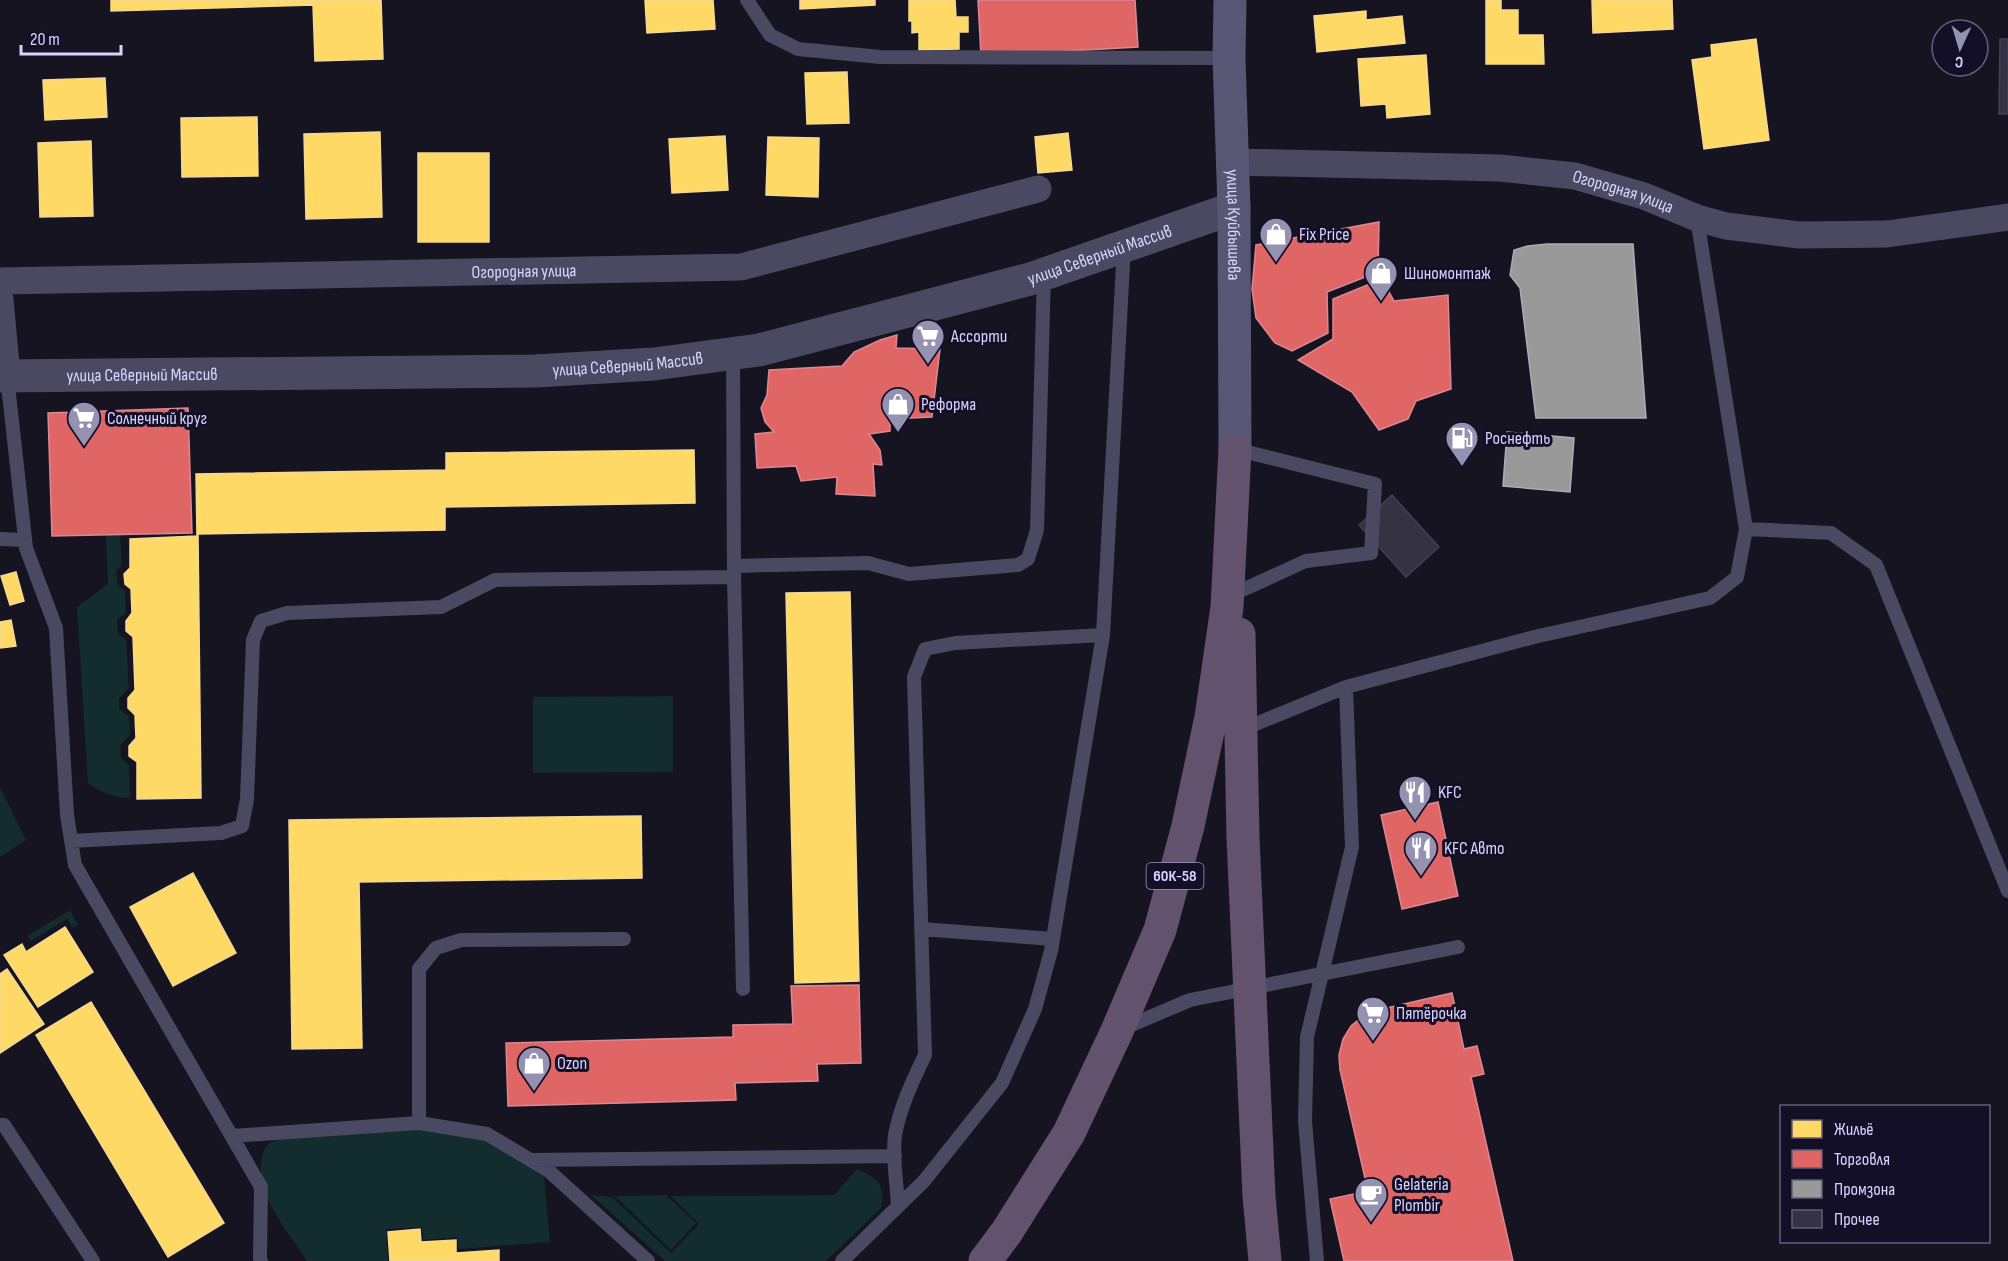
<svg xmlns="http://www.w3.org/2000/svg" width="2008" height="1261" font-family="'Sofia Sans Condensed',sans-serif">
	<rect width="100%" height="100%" fill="#161421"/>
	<path fill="#132c2d" d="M120 534 122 565 116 571 118 585 125 591 126 613 117 620 118 633 126 640 129 688 119 698V709L129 716 130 735 120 745 121 758 129 765 130 798C113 797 102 793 88 783L77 607 108 584 106 535Z
		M673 696V772L533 773V697Z
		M0 787 26 840 0 857Z
		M70 910 78 925 73 928 67 919 31 941 27 936Z
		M417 1130 484 1140 544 1175 550 1242 459 1249 457 1237 423 1240 422 1227 386 1229 388 1261H307C295 1242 275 1217 267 1197 261 1183 256 1153 270 1143 278 1138 290 1139 298 1138Z
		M857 1169C877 1178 886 1184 881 1208L826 1261H665L591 1195 612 1197 671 1253 699 1224 671 1196 834 1195Z
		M666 1195 696 1223 671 1250 615 1196Z"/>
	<path fill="#ffd966" stroke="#f4d894" stroke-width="1.5" d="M111 0H381L383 59 315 61 313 5 111 11Z
		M645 0H713L715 29 647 33Z
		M800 0H875V5L800 9Z
		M909 0H955L956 17H968V32H959V49L919 50V32L912 33V21H909Z
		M1486 0H1501V10H1518V35H1543L1544 64H1486Z
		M1592 0H1672L1673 29 1593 33Z
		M1366 11V20L1402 16 1405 43 1317 52 1314 16Z
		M1756 39 1769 140 1704 149 1692 60 1712 57 1711 45Z
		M1426 55 1430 114 1387 118 1386 104 1361 106 1358 59Z
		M847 72 849 123 807 124 805 73Z
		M105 78 107 117 45 120 43 80Z
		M257 117 258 176 182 177 181 118Z
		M380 132 382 217 306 219 304 134Z
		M1068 133 1072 170 1038 173 1035 137Z
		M725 136 728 190 672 193 669 139Z
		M768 137 819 138 818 197 766 195Z
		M91 141 93 216 40 217 38 143Z
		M418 153H489V242H418Z
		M694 450 695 503 445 507V530L198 534 201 798 137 799V762L129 756V746L136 738 135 715 128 708V698L135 690 133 637 126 631V621L132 613 131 589 125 584 124 574 130 568V539L197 536 196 474 446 470V453Z
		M16 572 24 601 10 605 1 576Z
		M850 592 859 981 795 983 786 593Z
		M11 620 16 646 0 648V622Z
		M641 816 642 878 359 882 362 1048 292 1049 289 820Z
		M193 873 236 953 173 986 130 907Z
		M65 927 93 972 38 1007 4 955 22 944 26 952Z
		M7 969 44 1024 0 1053V974Z
		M91 1002 224 1223 168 1257 36 1035Z
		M420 1229 421 1242 456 1240V1253L499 1250V1261H390L388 1232Z"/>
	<path fill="#e06666" stroke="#de8794" stroke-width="1.5" d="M978 0H1135L1138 47 981 56Z
		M1379 222 1378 272 1327 292 1328 333 1292 351 1275 343 1256 318 1252 289 1256 245Z
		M1382 279 1394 301 1448 295 1451 389 1416 401 1408 419 1379 430 1352 392 1298 360 1333 339V299Z
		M897 335 896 348 940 349 932 417 890 419V431L869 434 880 450 882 465 873 464 875 496 836 494 837 477 801 481 796 466 757 468 755 434 774 432 765 422 761 408 767 395 769 370 842 366 854 352 880 340Z
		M188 408 192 533 52 536 48 413Z
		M1438 802 1458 896 1402 909 1381 815Z
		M859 985 861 1063 817 1064 818 1081 735 1083 736 1100 508 1106 506 1043 733 1037V1025L793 1024 791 986Z
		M1452 993 1464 1049 1477 1046 1484 1074 1471 1077 1513 1261H1344L1330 1199 1368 1191 1340 1070 1339 1055 1343 1039 1351 1026 1363 1016 1378 1010Z"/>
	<path fill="#999" stroke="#acabb8" stroke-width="1.5" d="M1547 244H1633L1646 418H1536L1520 288 1510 275 1514 250 1528 246Z
		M1507 432 1574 438 1570 492 1503 486Z"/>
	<path fill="#343243" stroke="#433f54" stroke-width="1.5" d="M2000 39H2008V114H1999Z
		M1392 495 1439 547 1406 577 1359 525Z"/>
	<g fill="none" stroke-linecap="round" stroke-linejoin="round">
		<path stroke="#4a4962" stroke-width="14" d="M747 0 770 35 798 49 880 57 1229 58
			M733 353 734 577 743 989
			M7 376 26 548 56 628 67 815 75 865 261 1187 260 1258 261 1261
			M1746 529 1831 533 1876 565 2008 891
			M0 539 25 540
			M734 566 868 563 909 574 1018 565 1028 559 1037 530 1044 274
			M1231 601 1238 592 1306 561 1371 553 1375 484 1235 449
			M1241 730 1346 687 1534 637 1710 598 1737 577 1746 529 1697 218
			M71 841 221 833 242 826 247 799 253 640 261 621 287 613 441 607 495 580 734 577
			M921 929 1053 939
			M1122 1029 1190 1000 1458 947
			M419 1123V969L436 948 461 940 624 939
			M0 1125H4L93 1261
			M232 1136 419 1123 487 1134 549 1171 648 1261
			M531 1160 895 1156
			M898 1206C897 1183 892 1158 895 1135 900 1107 913 1080 925 1055L914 677 925 649 955 643 1103 635
			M842 1261 924 1181 1002 1083 1035 1009 1051 951 1103 635 1124 246
			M1317 1261 1305 1121 1307 1037 1352 847 1346 687"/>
		<g stroke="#4a4962" stroke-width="27">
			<path id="s1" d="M1233 162 1500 168 1575 176 1644 196 1697 218 1726 226 1799 235 1887 234 2008 217"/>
			<path id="s2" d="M0 281 741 267 1038 189"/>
			<path d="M0 299 7 376"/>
		</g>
		<path stroke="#4a4962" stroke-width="33" id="s3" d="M0 376 536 371 654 364 759 350 1030 279 1234 208"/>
		<path stroke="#575674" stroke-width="33" id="s4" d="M1230 0 1229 58 1234 208 1235 449"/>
		<path stroke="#62526e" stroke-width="33" d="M1239 634 1243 838 1259 1196 1265 1261
			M985 1261 1006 1233 1069 1133 1117 1031 1160 930 1188 826 1211 717 1227 607 1235 449"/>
	</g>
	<defs>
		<symbol id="shop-pin" viewBox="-11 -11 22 30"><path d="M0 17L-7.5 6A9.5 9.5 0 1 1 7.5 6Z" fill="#9591b1" stroke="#130f26"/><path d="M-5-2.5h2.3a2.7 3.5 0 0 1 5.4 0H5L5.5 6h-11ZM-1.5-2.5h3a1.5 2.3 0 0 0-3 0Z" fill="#fff"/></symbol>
		<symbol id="supermarket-pin" viewBox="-11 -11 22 30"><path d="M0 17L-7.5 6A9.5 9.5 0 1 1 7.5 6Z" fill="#9591b1" stroke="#130f26"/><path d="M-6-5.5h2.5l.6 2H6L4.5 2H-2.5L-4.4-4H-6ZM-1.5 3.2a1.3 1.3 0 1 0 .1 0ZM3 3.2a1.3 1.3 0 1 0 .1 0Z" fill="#fff"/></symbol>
		<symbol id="fuel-pin" viewBox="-11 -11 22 30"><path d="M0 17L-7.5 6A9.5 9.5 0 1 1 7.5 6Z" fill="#9591b1" stroke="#130f26"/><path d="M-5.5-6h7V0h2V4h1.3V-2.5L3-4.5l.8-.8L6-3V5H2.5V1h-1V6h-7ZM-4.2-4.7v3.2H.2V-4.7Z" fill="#fff"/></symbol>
		<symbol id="restaurant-pin" viewBox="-11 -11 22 30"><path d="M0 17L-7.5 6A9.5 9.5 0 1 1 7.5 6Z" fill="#9591b1" stroke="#130f26"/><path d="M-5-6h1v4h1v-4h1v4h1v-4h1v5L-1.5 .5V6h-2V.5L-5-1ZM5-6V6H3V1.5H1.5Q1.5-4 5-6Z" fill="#fff"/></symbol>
		<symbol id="cafe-pin" viewBox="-11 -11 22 30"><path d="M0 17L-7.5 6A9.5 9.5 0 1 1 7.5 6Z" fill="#9591b1" stroke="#130f26"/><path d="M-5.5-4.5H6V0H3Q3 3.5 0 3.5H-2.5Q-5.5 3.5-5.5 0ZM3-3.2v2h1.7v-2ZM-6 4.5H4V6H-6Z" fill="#fff"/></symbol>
	</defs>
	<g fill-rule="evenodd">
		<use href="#shop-pin" x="1257" y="215" width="38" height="52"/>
		<use href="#shop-pin" x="1362" y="254" width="38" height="52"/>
		<use href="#supermarket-pin" x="909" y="317" width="38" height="52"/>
		<use href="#shop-pin" x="879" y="385" width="38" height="52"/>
		<use href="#supermarket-pin" x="65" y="399" width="38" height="52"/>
		<use href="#fuel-pin" x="1443" y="419" width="38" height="52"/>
		<use href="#restaurant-pin" x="1396" y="773" width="38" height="52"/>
		<use href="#restaurant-pin" x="1402" y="829" width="38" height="52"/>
		<use href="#supermarket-pin" x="1354" y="994" width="38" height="52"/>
		<use href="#shop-pin" x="515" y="1044" width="38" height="52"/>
		<use href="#cafe-pin" x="1352" y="1175" width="38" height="52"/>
	</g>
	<g text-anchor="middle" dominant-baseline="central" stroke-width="6" stroke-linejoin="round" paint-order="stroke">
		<rect fill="#130f26" stroke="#9e99be" stroke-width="1.5" x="1146.5" y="863" width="57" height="26" rx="4.5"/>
		<g font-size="16" font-weight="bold" fill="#d9d4ff">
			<text x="1175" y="876">60К-58</text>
		</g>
		<g font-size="18" fill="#d9d4ff" stroke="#130f26">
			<text stroke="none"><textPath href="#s1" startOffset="393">Огородная улица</textPath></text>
			<text stroke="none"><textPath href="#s4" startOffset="225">улица Куйбышева</textPath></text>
			<text stroke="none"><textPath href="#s3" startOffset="1114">улица Северный Массив</textPath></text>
			<text stroke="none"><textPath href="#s2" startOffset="524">Огородная улица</textPath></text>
			<text stroke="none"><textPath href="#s3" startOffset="628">улица Северный Массив</textPath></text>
			<text stroke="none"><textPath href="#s3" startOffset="142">улица Северный Массив</textPath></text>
		</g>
		<g font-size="18" fill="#d9d4ff" stroke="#130f26" text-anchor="start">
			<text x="1299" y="234">Fix Price</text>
			<text x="1404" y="273">Шиномонтаж</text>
			<text x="951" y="336">Ассорти</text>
			<text x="921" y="404">Реформа</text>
			<text x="107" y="418">Солнечный круг</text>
			<text x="1485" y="438">Роснефть</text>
			<text x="1438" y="792">KFC</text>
			<text x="1444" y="848">KFC Авто</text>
			<text x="1396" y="1013">Пятёрочка</text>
			<text x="557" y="1063">Ozon</text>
			<text x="1394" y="1184">Gelateria<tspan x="1394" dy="21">Plombir</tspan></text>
		</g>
	</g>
	<rect x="1780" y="1105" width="210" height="138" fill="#130f26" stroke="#625e7d" stroke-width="1.5"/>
	<rect x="1792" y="1120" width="30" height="18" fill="#ffd966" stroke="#625e7d" stroke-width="1.5"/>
	<text x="1834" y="1135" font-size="18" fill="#d9d4ff">Жильё</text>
	<rect x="1792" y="1150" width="30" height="18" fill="#e06666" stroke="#625e7d" stroke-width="1.5"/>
	<text x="1834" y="1165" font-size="18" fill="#d9d4ff">Торговля</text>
	<rect x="1792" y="1180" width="30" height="18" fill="#999999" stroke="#625e7d" stroke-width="1.5"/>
	<text x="1834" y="1195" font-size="18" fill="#d9d4ff">Промзона</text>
	<rect x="1792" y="1210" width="30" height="18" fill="#343243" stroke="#625e7d" stroke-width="1.5"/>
	<text x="1834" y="1225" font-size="18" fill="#d9d4ff">Прочее</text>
	<g transform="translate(1960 48) rotate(184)"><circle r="28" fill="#130f26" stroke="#625e7d" stroke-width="1.5"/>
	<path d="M0-4.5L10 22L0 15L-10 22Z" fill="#9591b1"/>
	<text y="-9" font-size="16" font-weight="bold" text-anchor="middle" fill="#d9d4ff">С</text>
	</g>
	<path d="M21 45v9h100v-9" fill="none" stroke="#d9d4ff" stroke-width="3"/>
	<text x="30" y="45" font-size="18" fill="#d9d4ff" stroke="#130f26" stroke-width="4.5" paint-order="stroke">20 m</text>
</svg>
